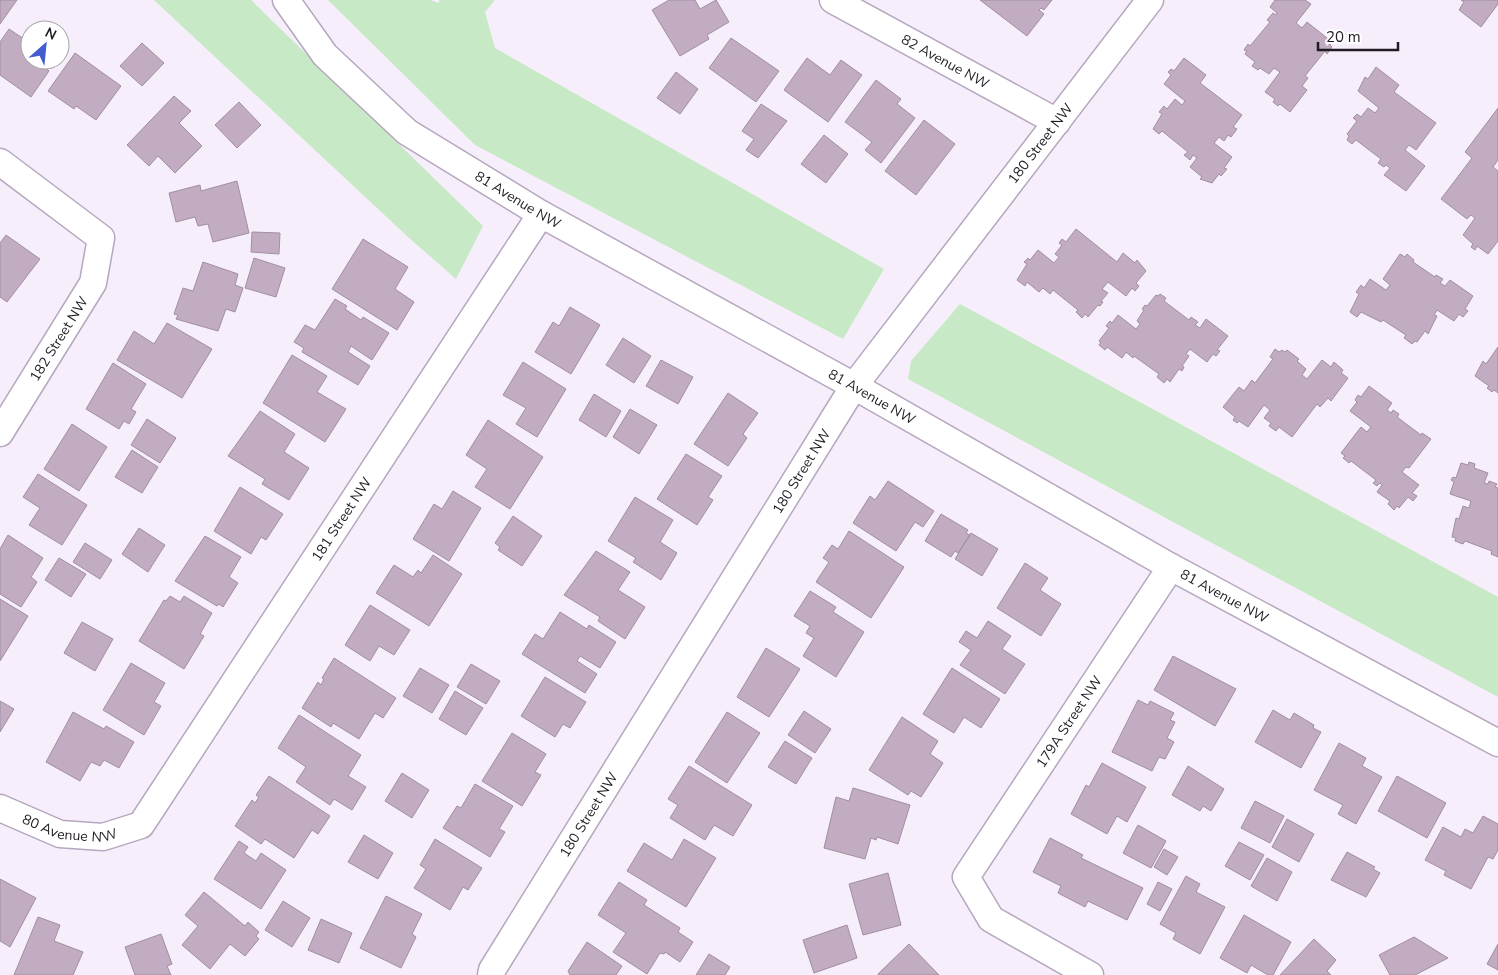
<svg xmlns="http://www.w3.org/2000/svg" width="1498" height="975" font-family="'Nunito Sans',sans-serif">
	<rect width="100%" height="100%" fill="#f7eefc"/>
	<path fill="#c7e9c5" d="M154 0H251L483 226 456 279 408 237Z
		M328 0H431L438 3 440 0H495L485 12 495 48 884 269 843 339 475 145Z
		M960 304 1498 597V697L908 379 911 361Z"/>
	<path fill="#c1acc1" stroke="#a18ea1" d="M0 0H17L0 24Z
		M669 0H695L700 9 716 0 729 22 707 35 709 39 680 56 652 10Z
		M980 0H1052L1044 10 1041 8 1039 10 1044 14 1027 36Z
		M1275 0H1305L1311 4 1296 23 1302 28 1307 22 1332 42 1330 45 1332 47 1327 54 1325 51 1305 76 1308 78 1302 86 1307 90 1290 112 1280 104 1278 106 1273 102 1275 99 1265 92 1280 72 1274 68 1269 74 1260 68 1258 70 1252 66 1255 62 1245 54 1247 51 1244 50 1248 44 1250 46 1270 22 1267 20 1273 13 1276 15 1277 13 1270 7Z
		M1461 0H1498V4L1481 27 1459 10 1464 2Z
		M9 29 30 43V60H36L49 71 31 97 0 75V42Z
		M731 38 779 71 756 102 709 68Z
		M142 43 164 63 142 86 120 66Z
		M75 53 121 86 96 120 76 106 74 109 48 91Z
		M807 58 830 75 841 60 862 75 828 122 784 90Z
		M1184 58 1206 75 1200 83 1242 115 1233 127 1237 129 1231 137 1228 135 1224 141 1219 137 1214 143 1232 157 1224 168 1227 169 1221 176 1219 174 1212 183 1200 179 1202 177 1190 167 1197 158 1193 155 1190 160 1184 155 1188 152 1162 131 1159 134 1153 129 1162 114 1159 112 1164 106 1167 109 1175 99 1182 105 1185 101 1164 84 1171 75 1168 72 1171 69 1174 71Z
		M1376 67 1399 85 1394 92 1436 123 1416 150 1409 145 1405 150 1425 166 1406 191 1384 175 1390 168 1386 165 1384 167 1378 163 1381 159 1356 140 1352 144 1347 140 1349 136 1347 134 1357 121 1353 118 1357 114 1361 117 1368 108 1375 113 1379 108 1358 91 1365 77 1368 79Z
		M676 72 698 89 680 114 657 98Z
		M876 80 901 99 897 104 915 118 881 163 865 150 872 142 845 122Z
		M174 96 191 111 179 123 202 146 175 173 158 156 149 166 127 145Z
		M239 102 261 125 237 148 215 125Z
		M761 104 787 121 758 158 746 150 754 139 742 131Z
		M1498 108V160L1493 167 1498 171V241L1488 254 1477 246 1475 250 1471 247 1473 244 1463 235 1475 218 1471 215 1467 219 1441 199 1472 158 1465 152Z
		M924 120 955 144 916 195 885 171Z
		M824 135 848 154 826 183 801 164Z
		M237 181 249 233 213 242 208 224 198 226 195 217 176 222 169 193 200 185 201 191Z
		M1076 229 1117 262 1123 253 1135 263 1137 260 1146 271 1136 283 1139 286 1135 291 1132 288 1126 296 1108 282 1102 289 1108 293 1101 301 1103 302 1100 306 1098 305 1088 317 1085 314 1082 318 1076 312 1078 310 1053 290 1050 294 1043 288 1039 292 1027 282 1025 286 1017 280 1027 264 1024 262 1028 258 1030 260 1038 250 1054 263 1059 257 1055 254 1062 245 1059 243 1062 239 1066 242Z
		M252 232 280 233 279 254 251 252Z
		M6 235 40 259 7 302 0 297V243Z
		M363 239 408 267 395 289 414 302 397 330 332 289Z
		M1400 254 1405 257 1407 254 1414 260 1413 262 1435 277 1436 275 1443 279 1440 283 1445 286 1450 280 1473 296 1465 309 1468 311 1463 317 1459 314 1454 321 1437 310 1434 315 1437 316 1428 334 1425 331 1417 342 1415 341 1412 344 1404 338 1406 335 1383 320 1381 322 1361 312 1357 317 1350 312 1359 294 1356 292 1361 285 1364 288 1370 279 1386 290 1390 285 1383 279Z
		M254 258 285 268 276 297 245 288Z
		M203 262 238 274 235 285 243 288 235 312 226 309 218 331 176 319 178 315 174 314 183 288 193 291Z
		M1160 294 1166 298 1164 301 1189 320 1191 317 1198 322 1195 325 1200 328 1206 319 1228 336 1217 350 1220 351 1216 356 1213 354 1207 362 1190 349 1186 354 1189 356 1182 366 1184 367 1182 371 1179 369 1170 382 1167 379 1164 383 1157 377 1159 374 1134 356 1133 358 1126 352 1122 358 1107 347 1105 350 1099 345 1101 342 1099 341 1109 328 1106 326 1110 321 1112 323 1118 315 1136 329 1140 324 1137 321 1144 310 1142 309 1145 305 1147 306 1156 295 1158 296Z
		M335 299 347 306 345 309 361 320 363 317 389 333 372 360 351 346 348 352 370 366 358 385 302 352 304 348 294 342 305 325 315 330Z
		M570 307 600 325 571 374 535 352 553 322 559 326Z
		M167 323 212 349 182 398 117 360 134 331 154 344Z
		M623 338 651 356 634 383 606 365Z
		M1498 347V393L1494 390 1492 392 1487 388 1489 386 1475 376 1483 361 1486 364Z
		M1275 349 1279 352 1282 350 1285 352 1287 350 1299 359 1297 361 1306 369 1302 375 1307 379 1322 360 1331 367 1334 362 1343 370 1341 373 1348 378 1331 401 1328 398 1320 407 1317 404 1292 437 1279 427 1276 431 1269 426 1271 423 1264 418 1270 410 1264 405 1248 427 1239 421 1237 423 1233 420 1235 417 1223 407 1239 387 1244 391 1252 380 1255 383 1273 359 1270 357Z
		M292 355 327 376 317 392 346 409 325 442 263 403Z
		M661 360 693 377 678 404 646 386Z
		M523 362 566 389 537 437 516 424 526 408 503 395Z
		M113 363 146 384 131 409 136 412 129 424 124 421 119 429 86 409Z
		M1369 386 1392 403 1387 410 1391 413 1393 410 1399 414 1397 417 1421 435 1422 433 1431 439 1409 468 1406 467 1402 472 1419 485 1412 493 1417 496 1413 501 1408 497 1399 508 1397 506 1394 510 1388 504 1390 501 1377 492 1382 485 1380 483 1377 486 1373 483 1376 480 1351 461 1349 463 1343 458 1345 456 1341 453 1361 427 1367 432 1371 427 1350 411 1357 402 1355 400 1358 395 1361 397Z
		M728 393 758 413 743 434 747 438 728 466 694 444Z
		M594 394 621 411 606 437 579 420Z
		M630 409 657 425 639 454 613 437Z
		M260 411 295 434 284 452 309 468 289 500 262 484 265 479 228 456Z
		M147 419 176 438 160 463 131 445Z
		M488 420 543 457 510 509 475 487 487 469 466 455Z
		M72 424 107 447 79 491 44 469Z
		M132 450 158 467 142 493 115 477Z
		M686 454 722 476 708 497 713 500 697 525 657 499Z
		M1469 462 1475 464 1474 468 1488 473 1484 483 1488 484 1489 481 1497 484 1495 487 1498 488V557L1491 554 1492 551 1465 541 1463 544 1455 541 1456 538 1452 537 1456 518 1459 519 1463 506 1469 508 1471 501 1450 494 1454 482 1451 480 1453 477 1456 478 1461 463 1468 465Z
		M38 474 87 505 62 545 29 525 40 508 23 497Z
		M888 481 934 511 923 527 915 522 896 551 853 523 870 496 875 500Z
		M240 487 283 514 266 540 261 537 251 554 214 531Z
		M453 491 481 508 449 561 413 539 434 504 442 509Z
		M635 497 673 520 660 542 677 553 661 580 633 562 636 558 608 541Z
		M941 514 968 530 966 533 970 535 958 553 955 551 951 557 925 541Z
		M513 516 542 536 522 566 498 550 500 547 495 543Z
		M139 528 165 545 148 572 122 554Z
		M849 531 904 567 871 618 816 582 829 562 823 558 832 545 838 549Z
		M971 533 998 549 982 576 955 559Z
		M8 535 43 558 31 577 37 582 21 607 0 594V549Z
		M205 536 241 557 229 577 238 583 223 607 219 604 217 606 175 581Z
		M85 543 112 560 100 579 73 562Z
		M596 551 630 572 618 590 645 607 625 639 598 621 600 617 564 595Z
		M433 555 462 574 429 626 376 593 394 565 413 577 418 570 421 573Z
		M59 558 86 574 71 597 45 580Z
		M1025 563 1048 578 1040 590 1061 604 1041 636 997 608Z
		M810 591 836 607 833 612 864 632 836 677 803 656 814 638 806 633 810 626 794 616Z
		M170 596 180 602 184 596 212 613 200 634 204 636 184 669 139 641 164 600 166 601Z
		M0 599 28 616 0 661Z
		M370 605 410 630 394 655 379 646 370 661 345 645Z
		M560 612 587 629 589 625 616 642 600 668 580 656 577 661 597 674 585 693 522 654 535 634 543 639Z
		M988 621 1011 636 1002 649 1025 664 1005 694 960 665 971 650 959 642 966 631 977 638Z
		M82 622 113 639 95 671 64 653Z
		M766 648 800 669 769 717 737 697Z
		M1173 656 1236 689 1215 726 1154 690Z
		M334 658 396 698 383 718 375 713 359 739 333 723 331 727 302 708 318 682 321 685 324 679 322 678Z
		M131 663 165 683 154 702 161 706 144 735 103 710Z
		M471 664 500 681 486 704 457 687Z
		M420 668 449 685 432 713 403 696Z
		M952 668 1000 699 981 728 964 717 954 733 923 714Z
		M545 677 586 702 570 728 563 724 555 737 521 716Z
		M455 691 483 708 466 735 439 719Z
		M1138 700 1148 705 1150 701 1174 713 1170 720 1175 722 1167 738 1174 742 1165 759 1159 757 1152 771 1112 752Z
		M0 701 14 709 0 732Z
		M1273 710 1290 720 1294 713 1314 725 1313 728 1321 732 1301 768 1255 742Z
		M804 711 831 729 815 753 788 735Z
		M73 712 104 729 106 726 134 742 119 768 104 760 100 766 91 762 80 781 46 762Z
		M727 712 760 733 727 783 695 762Z
		M299 715 361 755 348 776 366 787 352 810 334 799 330 805 296 782 306 767 278 748Z
		M902 717 938 741 930 754 943 763 921 797 911 791 908 795 869 770Z
		M512 733 546 754 535 772 541 775 522 806 482 781Z
		M785 741 812 758 796 784 768 767Z
		M1339 743 1366 758 1362 766 1382 777 1356 824 1338 814 1343 805 1314 790Z
		M1102 763 1146 787 1127 822 1117 816 1107 834 1071 814 1086 785 1089 787Z
		M689 766 752 805 733 836 714 825 705 840 670 818 678 805 668 799Z
		M1188 766 1224 789 1211 811 1203 806 1200 811 1172 795Z
		M402 773 429 790 412 818 385 801Z
		M269 776 330 816 318 834 312 830 294 858 265 839 261 844 235 826 252 800 255 803 259 797 256 795Z
		M1397 776 1446 803 1427 838 1378 811Z
		M475 784 513 806 499 829 505 832 490 857 443 828 457 806 461 808Z
		M853 788 910 805 898 844 877 837 876 840 871 838 865 859 824 848 836 797 849 801Z
		M1255 801 1284 816 1270 843 1241 828Z
		M1483 816 1498 824V850L1493 859 1488 857 1471 889 1444 875 1446 871 1425 860 1443 827 1461 837 1465 829 1473 833Z
		M1287 819 1314 834 1299 862 1272 847Z
		M1138 825 1166 841 1151 868 1123 853Z
		M364 835 393 853 378 879 348 862Z
		M1050 838 1083 855 1081 858 1143 888 1127 920 1088 901 1085 907 1058 893 1061 886 1033 872Z
		M435 839 482 868 468 890 463 887 450 910 414 888 426 869 420 865Z
		M684 839 716 858 686 907 627 871 644 843 672 860Z
		M239 841 248 847 244 853 256 861 261 853 286 870 261 909 214 879Z
		M1239 842 1264 855 1250 880 1225 866Z
		M1164 849 1178 857 1167 875 1154 867Z
		M1347 852 1375 867 1373 869 1380 873 1366 897 1331 880Z
		M1267 858 1292 872 1277 901 1251 886Z
		M888 873 901 925 863 935 849 884Z
		M1186 876 1200 884 1196 892 1225 907 1200 954 1173 939 1176 933 1160 924Z
		M0 879 36 898 10 947 0 941Z
		M619 882 647 900 644 905 680 928 678 932 693 942 680 962 665 952 664 954 660 953 647 974 613 952 626 933 598 915Z
		M1158 882 1172 889 1160 911 1147 904Z
		M204 892 245 926 248 922 259 932 256 936 259 939 245 956 230 944 210 969 182 945 198 926 185 915Z
		M386 896 422 914 412 934 416 937 401 968 360 948Z
		M283 901 310 918 292 947 265 930Z
		M1244 915 1291 942 1273 975H1268L1251 965 1247 973 1220 958Z
		M38 917 60 925 54 941 83 952 73 975H14Z
		M321 919 352 933 339 963 308 950Z
		M847 925 857 958 814 973 803 940Z
		M161 934 172 964 167 966 171 975H135L125 947Z
		M1414 937 1448 958 1415 975H1390L1379 955Z
		M1314 939 1336 960 1327 971 1331 975H1280Z
		M587 942 622 966 616 975H570L568 971Z
		M909 944 939 975H878V974Z
		M1498 944V970L1487 964Z
		M709 954 730 967 725 975H696Z"/>
	<g fill="none" stroke-linecap="round" stroke-linejoin="round">
		<defs>
			<g id="minor">
				<path id="s1" d="M286 0 325 55 407 132 541 214 854 386 1171 567 1498 743"/>
				<path id="s2" d="M833 0 1057 122"/>
				<path d="M0 162 101 238 93 283 0 433"/>
				<path id="s3" d="M0 808 60 834 103 837 141 825 541 214"/>
				<path id="s4" d="M491 975 492 970 854 386 1150 0"/>
				<path id="s5" d="M1090 975 991 919 966 877 1171 567"/>
			</g>
		</defs>
		<use href="#minor" stroke="#b5a7be" stroke-width="29"/>
		<use href="#minor" stroke="#fff" stroke-width="26"/>
	</g>
	<g text-anchor="middle" dominant-baseline="central" stroke-width="5" stroke-linejoin="round" paint-order="stroke">
		<g font-size="14" fill="#211c24" stroke="#fff">
			<text stroke="none"><textPath href="#s2" startOffset="128">82 Avenue NW</textPath></text>
			<text stroke="none"><textPath href="#s4" startOffset="998">180 Street NW</textPath></text>
			<text stroke="none"><textPath href="#s1" startOffset="310">81 Avenue NW</textPath></text>
			<text transform="translate(59 339) rotate(-58)">182 Street NW</text>
			<text stroke="none"><textPath href="#s1" startOffset="715">81 Avenue NW</textPath></text>
			<text stroke="none"><textPath href="#s4" startOffset="592">180 Street NW</textPath></text>
			<text stroke="none"><textPath href="#s3" startOffset="514">181 Street NW</textPath></text>
			<text stroke="none"><textPath href="#s1" startOffset="1120">81 Avenue NW</textPath></text>
			<text stroke="none"><textPath href="#s5" startOffset="349">179A Street NW</textPath></text>
			<text stroke="none"><textPath href="#s4" startOffset="188">180 Street NW</textPath></text>
			<text stroke="none"><textPath href="#s3" startOffset="74">80 Avenue NW</textPath></text>
		</g>
	</g>
	<g transform="translate(45 45) rotate(27)"><circle r="24" fill="#ffffff" stroke="#a6a4a7"/>
	<path d="M0-4L9 19L0 12L-9 19Z" fill="#415dd0"/>
	<text y="-8" font-size="14" font-weight="bold" text-anchor="middle" fill="#211c24">N</text>
	</g>
	<path d="M1318 42v8h80v-8" fill="none" stroke="#211c24" stroke-width="2.5"/>
	<text x="1326" y="42" font-size="15" fill="#211c24" stroke="#ffffff" stroke-width="4" paint-order="stroke">20 m</text>
</svg>
